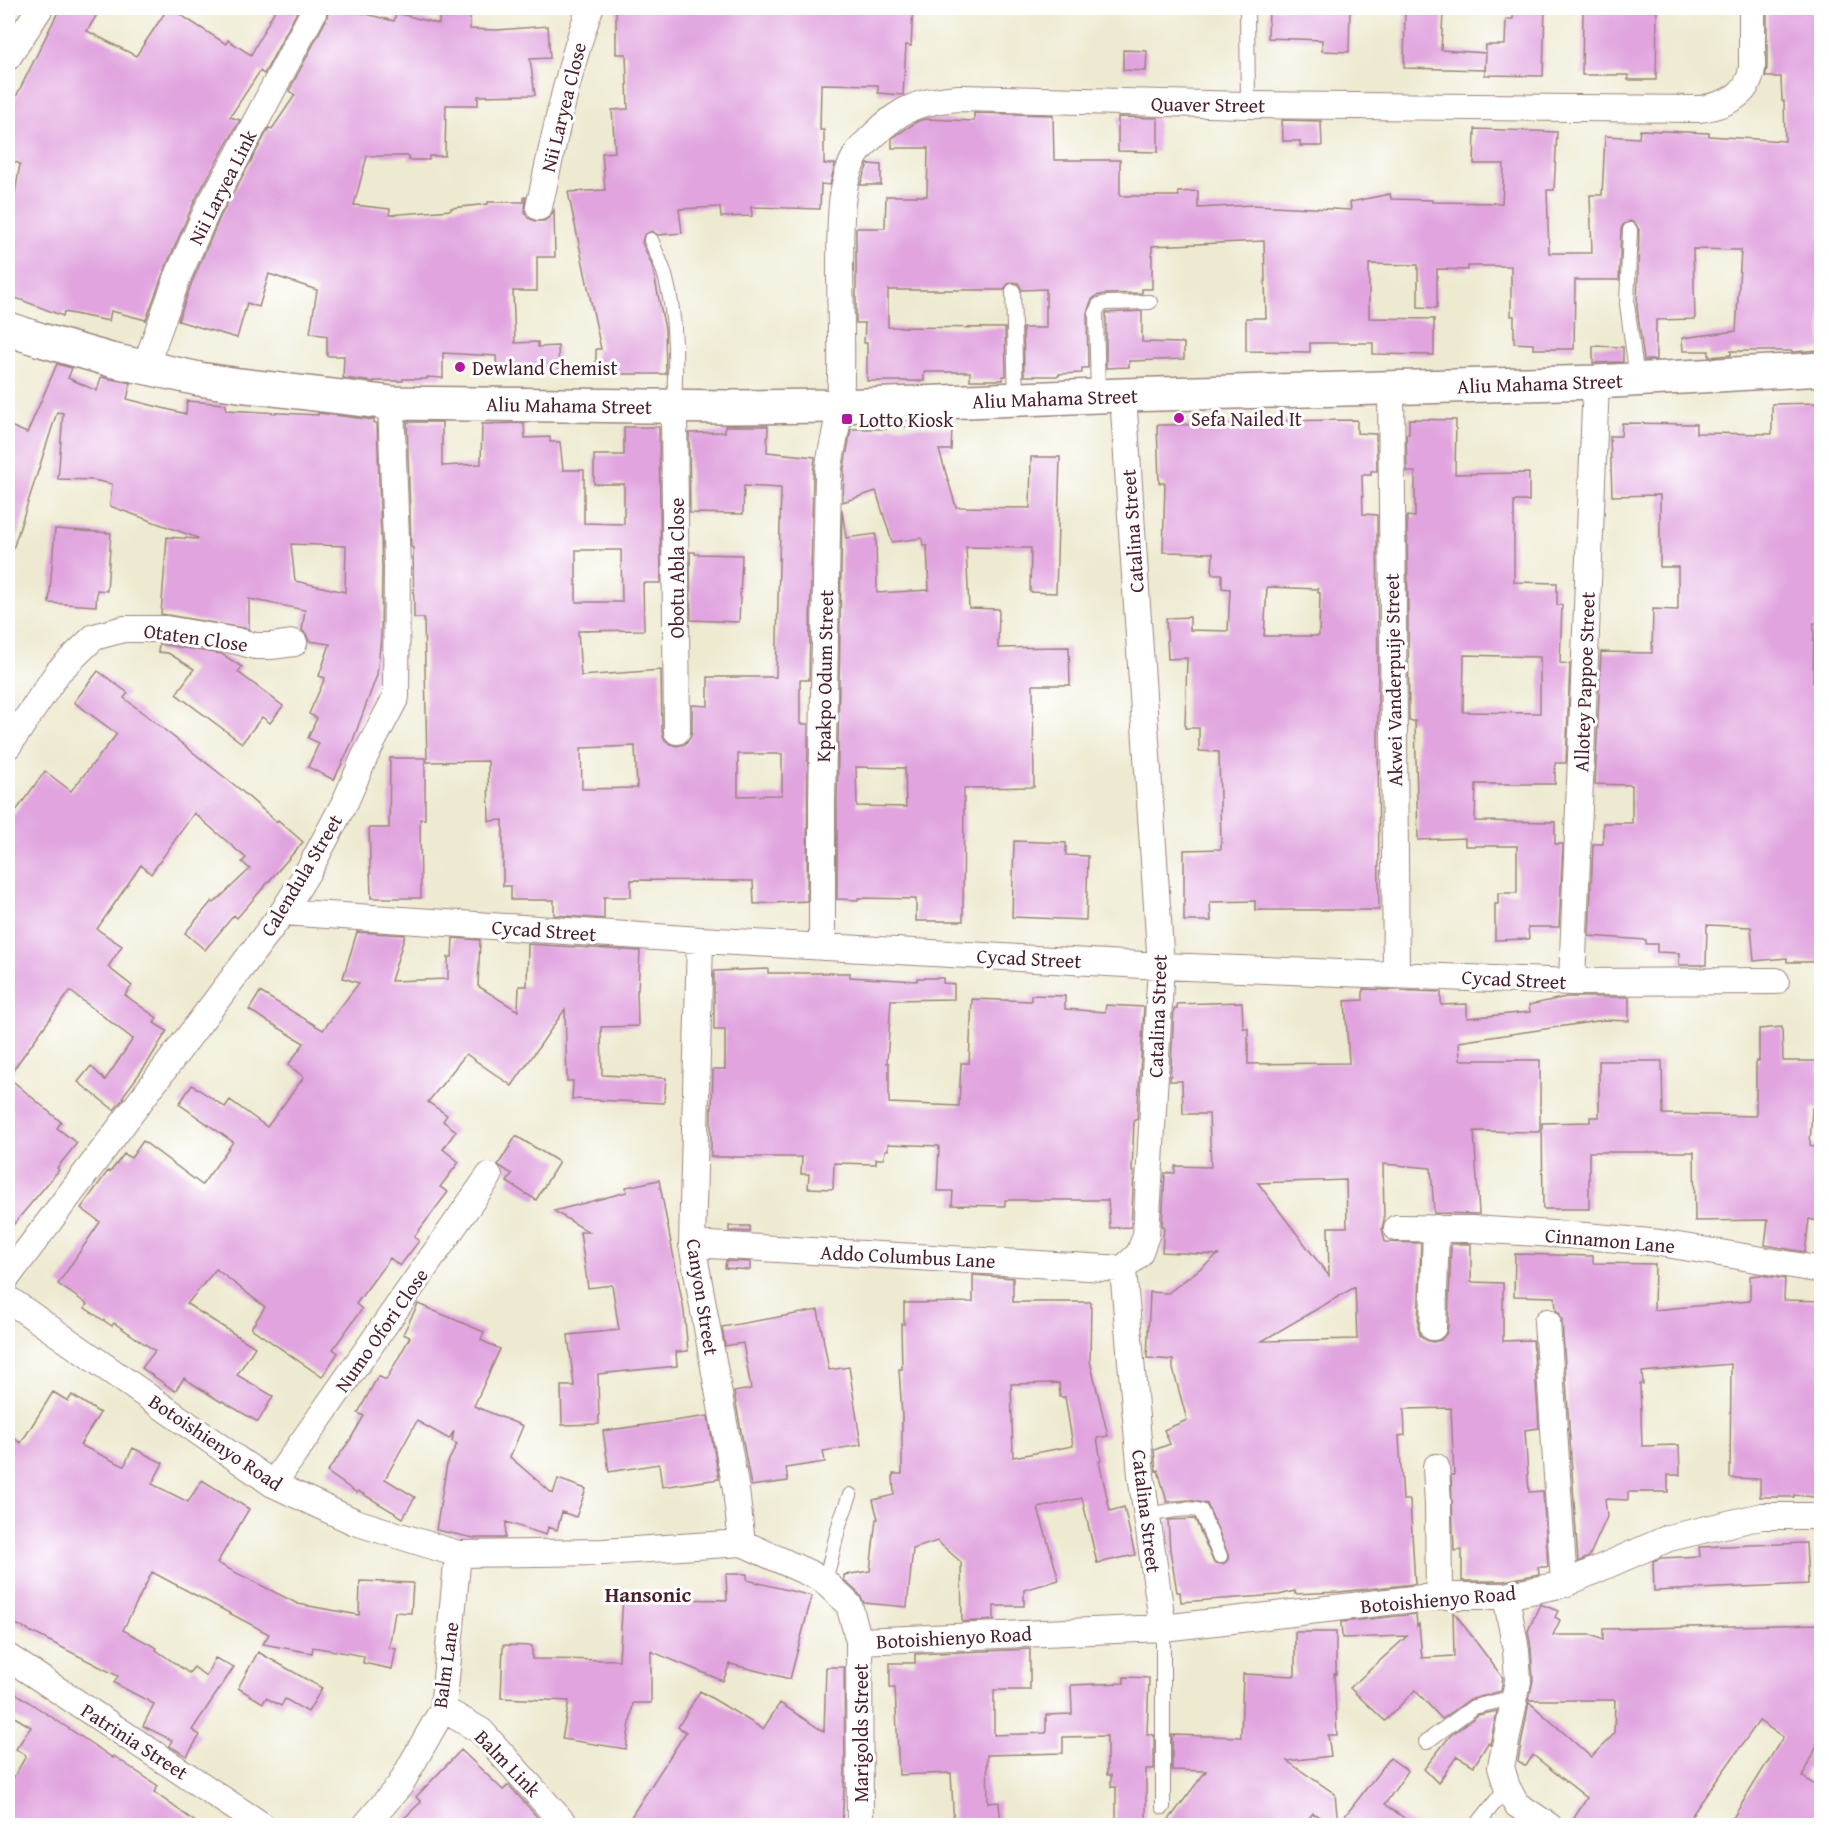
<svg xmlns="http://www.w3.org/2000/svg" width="1829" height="1833" font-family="'Gentium Book Plus',serif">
	<rect width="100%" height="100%" fill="#fff"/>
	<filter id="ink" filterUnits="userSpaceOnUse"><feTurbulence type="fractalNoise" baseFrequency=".0167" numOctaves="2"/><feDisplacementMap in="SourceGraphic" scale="12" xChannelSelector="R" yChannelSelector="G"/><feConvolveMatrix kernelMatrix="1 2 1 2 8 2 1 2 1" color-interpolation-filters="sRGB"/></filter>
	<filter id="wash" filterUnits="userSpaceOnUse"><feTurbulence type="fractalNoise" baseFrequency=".008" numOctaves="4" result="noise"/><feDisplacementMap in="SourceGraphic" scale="24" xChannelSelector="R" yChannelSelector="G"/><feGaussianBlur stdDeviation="1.35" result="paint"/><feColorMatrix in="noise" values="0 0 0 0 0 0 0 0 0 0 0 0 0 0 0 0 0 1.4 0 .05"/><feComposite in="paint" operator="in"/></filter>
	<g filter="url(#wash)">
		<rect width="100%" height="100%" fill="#eeead1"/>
		<g id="blocks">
			<path fill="#e1a4df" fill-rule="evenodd" d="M60 8H101L87 31 136 56 168 8H170L226 44 228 40 251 55 276 8H299L264 74 260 71 230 117 240 120 194 202 164 271 146 320 111 311 109 321 64 312 63 316 8 295V234L20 164 8 159V113Z
				M327 8H342L394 21 396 13 439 24V8H470V29L497 30 548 26 550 58 530 59 535 95 478 96V105H446L445 156H429V160H409V156H367L354 205 390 209 389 215 451 210V208L488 204V202H524V197H526L525 212 528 218 535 221H544L550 217 554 210 555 257H537V291H513L515 343 538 342V347L558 346 559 371 524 372V369L497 370 496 356 443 353V378L427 377V379H403V381H374V382L343 378 344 356H327V336L310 333 317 290 269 274 259 307 247 303 237 338 178 321 192 282 221 215 269 128 272 129 295 95 289 91 326 20 328 13Z
				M616 8H913L911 46 906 45 903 95 878 93V85L821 84 820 130H824V164H835L830 185 821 184 820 209 751 207 752 216 721 217 720 207 679 209 682 233 658 235 652 231 644 235 642 243 652 265 665 329 666 374H596V349H601L568 192 605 190 602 153 615 152 612 110 628 109 626 54H616Z
				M1269 8H1350L1349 52 1322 51V40L1268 38Z
				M1407 8H1437V12L1443 13 1441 50 1486 53 1485 70 1404 68 1405 11H1407Z
				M1513 8H1545L1543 76 1485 75 1486 45H1505L1506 19H1513Z
				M1583 8H1657L1656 80H1628V75H1582Z
				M1767 9H1819L1820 47H1821V350L1792 352V351H1731V355L1709 357V351H1683L1682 338 1736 331 1741 250 1693 249 1695 319 1656 320V360H1644L1637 308 1639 230 1635 223 1630 221 1623 225 1621 229 1619 280H1575L1574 349H1533V344L1514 343V316H1511V266H1468V270L1437 269V308L1418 307V265L1369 264V318L1434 319V355L1373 354V343H1310V352L1246 351V318H1266L1264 241 1152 246V289H1142V293L1105 294 1096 296 1091 301 1087 313 1088 368H1082V373L1059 374V376H1024L1023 328H1046V289L1022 290 1018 283 1013 282 1008 284 1004 290H888V327L1005 328 1006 376H1003V380H970V372H924V381H867V343H864L865 323H856V228H885L886 196H927L928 148H892V138L918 121 925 119 974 121V113L1053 115 1054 160H1120V196H1179L1178 192 1198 191V208L1252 205 1351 210 1350 202 1390 194 1391 199 1432 200V202L1502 203 1504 164H1474L1475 129 1557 132 1554 190H1547L1549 253H1592L1590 195H1602L1605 136 1639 138 1640 130 1709 133V136L1785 141 1784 101H1782L1781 77H1765L1767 68Z
				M1123 50 1147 51 1146 71 1123 70Z
				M1118 117 1158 118V152L1118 151Z
				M1282 120 1321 121 1322 146H1300V141H1283Z
				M868 164 881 165V185H860Z
				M1142 311V342L1184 343V359L1133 361H1129V367L1106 368V313Z
				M1593 346 1623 347V362L1593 363Z
				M57 364 72 368 68 378 97 391 101 377 131 383 127 399 186 414 187 401 226 404V410L318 415V413L374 420V423H377L382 567 381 637 377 675 353 740 334 780 308 767 319 743 308 738 317 718 309 714 325 678 319 676 330 644 309 641 306 634 302 630 305 610 249 599V629L161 614 167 537 197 539 198 538 110 506 112 484 93 480 58 479 63 413 57 412 12 552 8 551V425L27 433ZM291 544 346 546 345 592 295 581Z
				M1821 403V623H1814L1813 682 1821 683V962H1787V958L1754 961 1751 927 1707 925 1706 965H1679V953L1657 952V944H1646V940L1589 936 1593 844H1603V823H1632V785L1595 784 1601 652 1652 653 1653 609 1678 610V567H1660V495L1612 496 1610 436H1621L1622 423 1696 424V433L1772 434V404Z
				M1409 419 1456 420 1455 474 1529 473V501H1514V582L1557 583V605H1562L1560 663 1570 664 1566 763H1555V784H1476L1475 821 1555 822V844H1563L1559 927H1528L1529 939 1495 940V904H1498V893H1517V846H1465V838L1418 840 1415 721H1409L1407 516 1415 517V472H1407L1406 434H1409ZM1464 655 1540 657V713L1463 712Z
				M1357 420V433L1376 434 1377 471H1371V475H1362L1363 514 1377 515 1379 910H1255V901L1210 902 1211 921H1184V850L1221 849 1219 752 1199 751V728H1185L1187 658 1168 659 1166 618 1190 617V630L1228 631 1230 589 1222 588V574H1212L1213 553 1163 552 1165 483H1159L1157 425 1238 424V421ZM1267 587 1318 589V593H1320L1319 636H1264Z
				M407 422H442V466L481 464 482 424 524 423 525 438 550 437V442H560L563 470H584V523L624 524V484H594V455H624V427H659L661 583H643L644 630 578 631 581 676 661 670 662 732 664 739 670 744 677 746 685 744 690 738 692 731V705L708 706V677H776L781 488 744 486 743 514 690 513 689 433 725 432V426H768L767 452 815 457 813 475 809 680H800V724H808L807 901 754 904 753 881 631 880V897H604V919L554 915V900H511V886H503V820L489 821 488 761 427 762 424 618H414L413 548 411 547ZM576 550H621L622 602H576ZM635 746 637 788 582 789 581 748ZM738 754H782V795L738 796Z
				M887 426 952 428 951 450H939L956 507 1030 508 1031 457H1060L1056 593 1030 592 1031 548 966 547 969 608 999 609 998 648 1069 647 1070 685H1033L1034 787 964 788 963 921H916V899L858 898V900L837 899V802L842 509 846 538 876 534 877 593 929 590 927 546H923L922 538 892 542 876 491 843 502 844 468 851 429H887ZM856 767 905 768 906 807 857 806Z
				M55 529 111 533 107 591 97 590 96 606 49 603Z
				M690 552H695V554L742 555 739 622 691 620Z
				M159 644 222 654 242 667 238 672 283 706 270 723 262 717 242 743 176 694 194 669 168 653 158 652Z
				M98 671 128 693 124 698 237 787 277 822 278 820 303 842 237 918 234 915 205 950 185 933 212 901 214 903 250 869 242 862 246 858 194 813 151 874 141 865 97 929 122 946 108 967 132 986 125 995 157 1018 154 1023 167 1031 148 1062 123 1096 124 1098 114 1110 78 1082 91 1066 105 1080 133 1039 70 991 8 1077 61 1122 57 1128 77 1143 57 1168 59 1170 8 1231V822L45 771 71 791 117 734 74 702Z
				M390 758H425V819H420L421 898H371L369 828H389Z
				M1014 841 1066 843V855L1088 856 1086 920 1012 917Z
				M357 932 405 935 391 981 448 979V957H452L453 938 480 940 478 986 518 1011 519 986H527L528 944 640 951 638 990H637L638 1026 601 1027 602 1075 666 1078 664 1103 572 1099 573 1081H567L565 1009 512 1086 466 1054 428 1102 447 1115 443 1121 456 1131 443 1149 459 1162 440 1187 448 1192 414 1237 419 1241 400 1266 390 1258 356 1304 362 1309 333 1349 338 1353 322 1377 251 1328 265 1307 216 1269 187 1304 255 1347 237 1375 273 1396 258 1422 222 1401 221 1402 184 1378 175 1391 142 1368 155 1351 114 1323 112 1326 85 1308 87 1304 58 1284 100 1222 81 1208 108 1171 110 1172 124 1154 131 1158 143 1141 202 1185 233 1142 179 1104 192 1085 225 1107 230 1100 267 1127 304 1077 288 1065 304 1043 249 1010 260 992 323 1030 359 983 343 978Z
				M768 969V973H850V977L917 981V978H943V983L954 984V999L891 1000 887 1063H889V1103L959 1106 961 1063H969L972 999 1031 1001V995L1065 996V1009L1105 1012 1106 1005 1144 1007 1137 1120H1134L1132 1172H1134L1131 1227 1110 1228 1108 1200H1005V1206L952 1205 953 1191H937L939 1146 888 1144V1150H885L884 1159H876V1164L834 1163 833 1189 808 1188 809 1174H801L802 1157H711V1108H712L713 1069H725V1030H714V971Z
				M1363 989 1441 992V1005L1467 1004V1018L1530 1012 1529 1005 1566 997H1629V1021L1604 1020 1459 1042 1460 1060H1540V1132L1474 1131 1479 1214 1434 1213 1431 1168 1383 1164 1384 1220 1382 1228 1385 1242 1421 1243 1418 1327 1420 1335 1426 1340 1433 1342 1441 1340 1446 1334 1448 1327 1451 1244H1471V1282L1503 1283V1341L1533 1340 1539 1428 1525 1430 1529 1492 1543 1491 1548 1567H1538L1539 1574 1504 1581H1462V1550L1454 1551 1451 1475H1454L1451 1408 1404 1409 1405 1435 1399 1436 1403 1500H1410L1415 1584 1339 1592 1295 1594V1591L1279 1595 1181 1602 1180 1592H1177L1170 1550 1168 1520 1195 1519 1214 1563 1223 1564 1227 1561 1229 1557 1207 1504 1189 1500 1167 1502 1158 1470 1156 1471 1154 1450 1170 1444 1164 1430 1187 1420 1173 1369V1360L1147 1358 1150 1292 1168 1293 1218 1255 1162 1252 1164 1226H1162L1165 1173H1175V1166L1211 1167 1209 1114H1183L1182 1081H1170L1174 1009H1177V1004L1242 1002 1243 1028H1248V1064L1349 1063 1345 1001 1363 1000ZM1346 1180 1347 1227H1328L1329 1276 1258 1183ZM1355 1287 1357 1339 1262 1341 1329 1302Z
				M1782 1027 1783 1061H1819V1108H1812L1810 1145 1821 1150V1222L1809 1219 1805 1252 1765 1245 1768 1220 1695 1221 1694 1152H1589V1209H1543L1542 1123 1590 1122V1117H1599V1061H1662L1663 1114 1756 1116V1061H1759V1029Z
				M516 1136 559 1162 536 1200 507 1182 512 1174 498 1165Z
				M659 1180 684 1311 688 1351 676 1352 677 1366 598 1374 599 1424 562 1425 561 1386H574L568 1335 619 1330 612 1285 588 1288 580 1232H589L554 1211 627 1192 626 1187Z
				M729 1226H750V1232L729 1231Z
				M1515 1254 1593 1256V1263L1655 1264 1654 1310 1750 1301V1276L1761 1275 1785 1279 1784 1300 1821 1301V1433H1820L1814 1497 1794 1495V1497H1760V1479L1730 1478 1731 1364 1642 1372 1643 1384H1640L1642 1446 1679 1445 1680 1475H1668V1492H1628V1500L1605 1499 1607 1517 1589 1557 1578 1562 1562 1320 1560 1314 1556 1310 1555 1297 1514 1296Z
				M726 1261 750 1262V1270L725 1268Z
				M973 1275 1013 1278V1302H1091L1090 1361 1108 1436 1097 1438 1101 1460 1099 1461 1110 1511 1124 1507 1135 1555 1097 1563 1082 1498 1038 1508 1059 1580 1024 1590V1606H994V1620L962 1622 961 1562 937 1541 913 1549 907 1607 864 1603 859 1594 844 1580V1575L870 1571 876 1519H878L873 1500 894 1495 893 1474H902V1416L899 1369H902L901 1324H904V1303L973 1302ZM1059 1383 1060 1397H1065L1073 1446 1013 1457 1011 1384Z
				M418 1304 484 1332 481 1340 500 1349 474 1406 523 1426 510 1457 553 1494 558 1479 586 1489 576 1517 562 1512 557 1530 548 1527 546 1535 506 1522 505 1538H474L436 1530 447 1464 457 1444 452 1441 454 1431 449 1439 417 1421 385 1479 415 1497 403 1518 358 1491 357 1493 327 1472 350 1440 364 1416 358 1413 378 1376 386 1380 410 1337 403 1334Z
				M818 1310 829 1370 849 1367 861 1445 823 1451 825 1462 786 1468 788 1481 751 1486 734 1392 751 1389 743 1343 725 1346 722 1327Z
				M53 1392 68 1401 72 1395 100 1413 80 1445 124 1466 133 1448 163 1463 152 1484 188 1502 202 1480 249 1509 217 1563 298 1604 359 1615 360 1581 413 1583 411 1613 395 1612 389 1648 396 1649 392 1669 363 1663 364 1656 313 1647 312 1653 263 1644 269 1634 152 1572 123 1630 157 1648 156 1650 189 1673 194 1667 206 1676 215 1658 234 1667 192 1730 200 1735 187 1756 169 1746 172 1740 143 1726 154 1704 114 1683 118 1676 8 1620V1434L21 1443Z
				M708 1416 719 1479 662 1487 659 1464 609 1472 603 1431Z
				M1806 1543 1808 1584 1654 1591 1653 1561 1661 1558 1700 1556 1699 1547Z
				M726 1574H747V1580L812 1596 790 1679 730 1664 723 1681 651 1651V1703H633L626 1749 562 1739 569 1701 501 1698 503 1645 532 1646V1659L619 1660 623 1597 665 1600V1599L727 1600Z
				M1540 1604 1558 1611 1555 1617 1560 1620 1553 1635H1591L1603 1640V1629L1821 1624V1736L1803 1777 1821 1789V1826H1728L1783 1737 1759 1721 1684 1826H1569L1587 1798 1533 1755 1526 1766 1518 1761 1529 1702 1591 1757 1614 1734 1615 1700H1529L1533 1680 1531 1649 1528 1631Z
				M1453 1611 1503 1678 1501 1691 1469 1700 1442 1719 1415 1690 1385 1721 1350 1688 1407 1636 1342 1638 1341 1622 1416 1614 1417 1626 1419 1624 1422 1658 1454 1656Z
				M1295 1632H1336V1674L1334 1673 1337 1735H1328L1331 1756 1287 1761 1335 1794 1338 1825 1390 1758 1408 1771 1385 1804 1415 1826H1334L1313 1813 1303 1826H1164L1206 1771 1172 1770V1735L1241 1737 1243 1674 1295 1676Z
				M1030 1649V1690H994V1735L1046 1733V1715L1072 1714 1071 1685 1124 1683V1677L1149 1678 1147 1734 1154 1735V1769H1146V1826H1116V1787H1111V1775H1107V1736L1063 1737V1753L987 1755 988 1803 999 1802 1001 1826H954L951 1773 899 1775 895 1688H890V1663H915V1654Z
				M258 1652 322 1688 308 1712 285 1699 281 1706 266 1698 263 1703 238 1688Z
				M826 1667H844L845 1771 842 1826H625L686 1732 678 1727 700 1691 763 1729 780 1703 824 1732Z
				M8 1688 113 1758 114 1756 158 1786 154 1792 201 1826H8V1787L26 1756 16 1749 31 1727 8 1713Z
				M1497 1711 1490 1745 1488 1743 1474 1766 1457 1756 1438 1783 1424 1769 1450 1736 1478 1715Z
				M461 1750 503 1790 509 1785 545 1826H396L421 1802 416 1797Z"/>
		</g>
	</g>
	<g filter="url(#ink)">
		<use href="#blocks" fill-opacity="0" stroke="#9c847e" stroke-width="1.5"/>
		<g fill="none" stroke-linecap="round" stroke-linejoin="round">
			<defs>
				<path id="service" d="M1247 8 1248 105
					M1630 230 1627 304 1637 379
					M651 240C656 253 663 266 666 279 677 321 676 363 674 406
					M1013 291 1016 399
					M1098 396 1096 313 1099 305 1107 303 1150 302
					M1147 1515C1163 1513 1185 1506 1201 1511L1220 1556
					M825 1582 840 1522 850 1495
					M1426 1742 1474 1707 1515 1697
					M1163 1807V1628
					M1476 1826 1507 1787"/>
				<path id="minor" d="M8 57 40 8
					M539 207C554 141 567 72 590 8
					M145 367 178 276 208 208 236 159 313 13
					M1391 387 1396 974
					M1123 395 1161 966 1146 1235 1139 1254 1123 1269 1141 1475 1163 1628
					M674 406 677 731
					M8 746 58 672 94 637 124 629H166L237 641 255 646H271L294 643
					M283 912 700 940 1161 966 1572 982 1776 981
					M700 940 692 1244 736 1490 742 1543
					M822 947V802L828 475C830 452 838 427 840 404 843 357 840 309 840 262 841 230 838 184 856 155 860 148 868 141 874 135 901 108 920 101 959 98L1248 105 1700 109C1725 105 1749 96 1752 68V8
					M1572 982 1596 382
					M1397 1228 1472 1229 1586 1236 1660 1243 1822 1270
					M692 1244 1123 1269
					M8 1276 283 912 310 868 346 800 365 756 396 697 397 567 391 403
					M8 1299 273 1484 355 1522 458 1554 604 1552 742 1543 822 1579 849 1605 859 1641 1163 1628 1439 1596H1506L1564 1584 1669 1538 1762 1516H1822
					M1547 1322 1564 1584
					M1433 1327 1436 1228
					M1436 1467 1438 1504 1439 1596
					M273 1484 489 1176
					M1506 1596 1516 1650 1518 1681 1501 1767 1507 1787 1516 1804 1549 1826
					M859 1641 860 1826
					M8 1657 263 1826
					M443 1709 481 1731 566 1826
					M365 1826 400 1785 443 1709 458 1554"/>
				<path id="tertiary" d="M8 329 41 340 111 360 199 379 239 385 391 403 730 407 840 406 1123 395 1596 382 1822 369"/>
			</defs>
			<use href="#service" stroke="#9c847e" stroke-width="16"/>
			<use href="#minor" stroke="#9c847e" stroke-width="28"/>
			<use href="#tertiary" stroke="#9c847e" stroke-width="36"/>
			<use href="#service" stroke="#fff" stroke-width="14"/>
			<use href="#minor" stroke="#fff" stroke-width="26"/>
			<use href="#tertiary" stroke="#fff" stroke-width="33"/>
		</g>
	</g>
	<g fill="#b5179e" stroke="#fff" stroke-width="2">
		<circle cx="460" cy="367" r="6"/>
		<circle cx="1179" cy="418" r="6"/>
		<rect x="841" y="413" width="12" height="12" rx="3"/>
	</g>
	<g text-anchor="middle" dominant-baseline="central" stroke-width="6" stroke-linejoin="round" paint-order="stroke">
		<g font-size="20" fill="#4a1f2b" stroke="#fff">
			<text transform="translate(1208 104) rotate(1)">Quaver Street</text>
			<text transform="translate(563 107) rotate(-76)">Nii Laryea Close</text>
			<text transform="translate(222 187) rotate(-63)">Nii Laryea Link</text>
			<text transform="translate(1540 383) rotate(-2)">Aliu Mahama Street</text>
			<text transform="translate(1055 398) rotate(-2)">Aliu Mahama Street</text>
			<text transform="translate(569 405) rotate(1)">Aliu Mahama Street</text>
			<text transform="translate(1132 531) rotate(-94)">Catalina Street</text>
			<text transform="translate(676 568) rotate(-90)">Obotu Abla Close</text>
			<text transform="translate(196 637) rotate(8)">Otaten Close</text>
			<text transform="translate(824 676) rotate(-89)">Kpakpo Odum Street</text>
			<text transform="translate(1393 680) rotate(-91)">Akwei Vanderpuije Street</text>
			<text transform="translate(1584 682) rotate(-88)">Allotey Pappoe Street</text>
			<text transform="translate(301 875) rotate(-59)">Calendula Street</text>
			<text transform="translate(544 930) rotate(4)">Cycad Street</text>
			<text transform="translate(1029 958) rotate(3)">Cycad Street</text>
			<text transform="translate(1514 979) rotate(3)">Cycad Street</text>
			<text transform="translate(1157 1016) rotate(-88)">Catalina Street</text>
			<text transform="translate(1610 1240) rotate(5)">Cinnamon Lane</text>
			<text transform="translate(908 1256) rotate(3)">Addo Columbus Lane</text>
			<text transform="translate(703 1297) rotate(81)">Canyon Street</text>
			<text transform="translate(381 1330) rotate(-55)">Numo Ofori Close</text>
			<text transform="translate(216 1442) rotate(34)">Botoishienyo Road</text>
			<text transform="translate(1147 1511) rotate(83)">Catalina Street</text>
			<text transform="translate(1438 1599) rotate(-5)">Botoishienyo Road</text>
			<text transform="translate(954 1637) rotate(-3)">Botoishienyo Road</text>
			<text transform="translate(445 1665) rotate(-82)">Balm Lane</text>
			<text transform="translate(860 1733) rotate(-90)">Marigolds Street</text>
			<text transform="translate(135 1741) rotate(33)">Patrinia Street</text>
			<text transform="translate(508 1763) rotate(46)">Balm Link</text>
		</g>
		<g font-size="20" fill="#4a1f2b" stroke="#fff" text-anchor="start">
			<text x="472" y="367">Dewland Chemist</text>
			<text x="1191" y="418">Sefa Nailed It</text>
			<text x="859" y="419">Lotto Kiosk</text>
		</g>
		<g font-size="21" font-weight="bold" fill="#4a1f2b" stroke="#fff">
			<text x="648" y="1594">Hansonic</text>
		</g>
	</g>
	<rect width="1829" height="1833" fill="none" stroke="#fff" stroke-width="30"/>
</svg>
